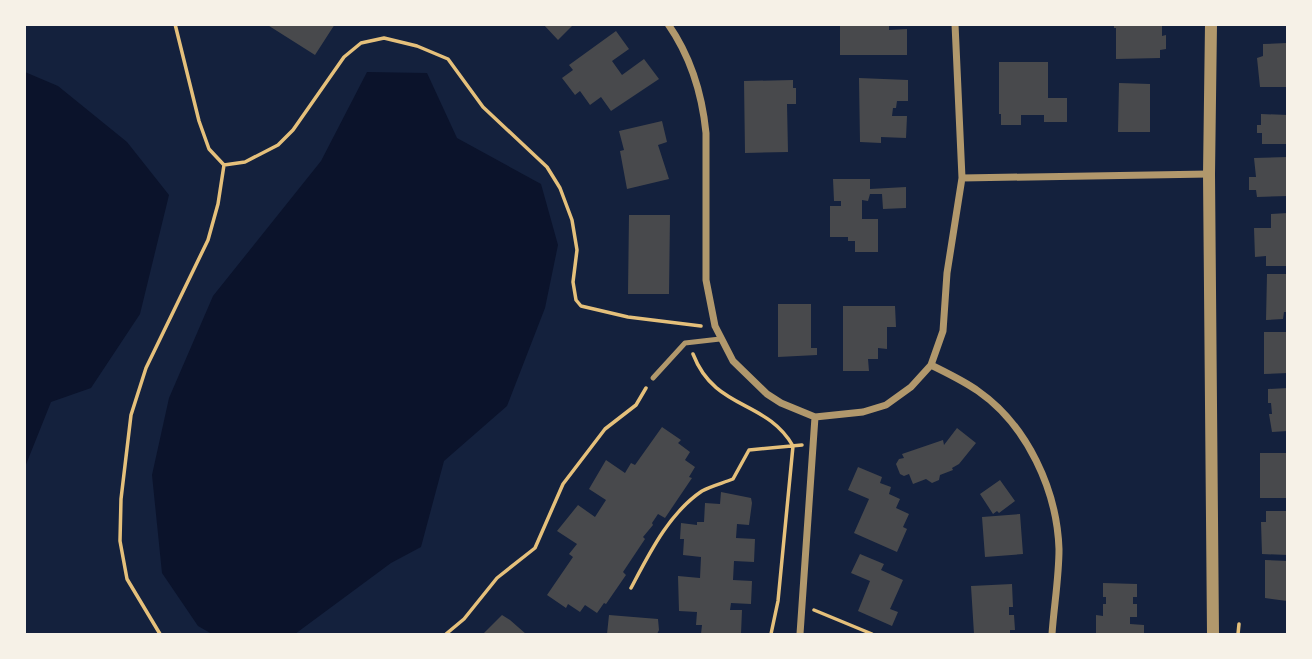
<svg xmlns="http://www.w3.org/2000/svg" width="1312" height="659" font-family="Karla,sans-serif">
	<rect width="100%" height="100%" fill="#14213d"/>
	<path fill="#0b132b" d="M25 72 58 86 127 142 169 195 140 314 91 388 51 402 25 467Z
		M367 72 427 73 457 138 541 184 558 245 545 308 507 406 444 461 421 547 391 563 295 634H212L198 626 162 573 152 475 169 398 213 296 321 161Z"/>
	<path fill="#48494c" d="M266 24H335L315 55Z
		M543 24H574L558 40Z
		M840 24H889V30L907 29V55H840Z
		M1114 24H1162V36L1166 35V49L1160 50V58L1116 59V28H1114Z
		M616 31 629 49 612 61 622 75 644 59 659 79 611 111 601 97 590 105 580 91 575 95 562 78 573 70 569 65Z
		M1287 43 1288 87H1260L1257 58 1263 56V44Z
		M999 62H1048V98H1067V122H1044V115H1021V125H1001V114H999Z
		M859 78 908 80V101H897L896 108H893L892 116H907L906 138 881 137V143L860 142Z
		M793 80V88H796V104H787L788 152 745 153 744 81Z
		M1119 83 1150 84V132H1118Z
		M1261 114 1288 115V144H1262V133H1257V125H1261Z
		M662 121 667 142 658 145 669 179 627 189 620 151 624 150 619 131Z
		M1288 157V196L1257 197 1256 190H1249V177H1256L1254 158Z
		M833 179H870V189L906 187V208L883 209 882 194H870L868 201 862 200V219H878V252H855V241H848V237H830V206H841V201H834Z
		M1288 213V266H1266V256L1255 257 1254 228H1271V214Z
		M629 215H670L669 294H628Z
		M1267 274H1288V312H1284L1283 319 1266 320Z
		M778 304H811V348H817V355L778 357Z
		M843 306H895L896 327H887V349L878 348V359H868L869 371H843Z
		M1264 332H1288V373L1264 374Z
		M1288 388V431L1272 432 1269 414H1272L1271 403H1268V389Z
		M662 427 681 440 678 443 690 452 685 460 695 467 689 477 692 478 665 518 658 514 652 523 653 525 643 537 645 539 623 572 626 575 606 604 604 603 597 613 585 605 580 612 568 604 566 608 547 595 573 557 569 554 577 544 557 531 578 505 595 517 606 500 589 489 606 460 625 473 631 463 635 465Z
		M957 428 976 443 959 464 952 468 953 470 940 475 939 480 932 483 926 479 913 484 909 474 904 476 900 474 896 464 899 459 904 458 902 454 943 440 944 445Z
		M1260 453H1288V498H1260Z
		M858 467 882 477 880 483 891 487 889 494 900 499 896 508 909 514 903 527 907 529 897 552 854 533 869 499 848 490Z
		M1000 480 1015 501 999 513 997 511 993 514 980 494Z
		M721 492 751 498 752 503 749 525 737 524 736 538 755 539 754 562 734 561 733 580 752 581 751 604 731 603 730 610H742L741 634H701L702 625H696L697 612 679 611 678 576 700 578 701 557 683 555 684 539H680L681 523 697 525V522H704L705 503 720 504Z
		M1266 511H1288V555L1262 554 1261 522H1266Z
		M1020 514 1023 554 985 557 982 517Z
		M860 554 884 564 881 570 903 580 890 609 898 612 892 626 858 611 870 581 851 573Z
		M1265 560 1288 561 1287 601 1265 598Z
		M1103 583 1137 584V597H1133V604H1137V617H1130V624L1144 625V634H1096V615L1103 616V604H1106V597H1103Z
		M1012 584 1013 607H1009V615H1014L1015 630H1010V634H974L971 586Z
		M502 615 510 620 526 634H483Z
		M609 615 658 619 659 630 657 634H607Z"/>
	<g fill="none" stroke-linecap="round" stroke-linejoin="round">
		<path stroke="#e5c07b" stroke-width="3.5" d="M175 24 199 121 209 149 224 165
			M224 165 245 162 278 145 293 130 344 57 361 43 384 38 417 46 448 59 483 107 547 167 560 188 572 220 577 250 573 282 576 300 581 306 628 317 701 326
			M693 354C715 411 766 399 793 446L778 601 771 634
			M631 588C649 554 669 513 702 491 711 486 723 483 733 479L749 450 802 445
			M814 610 872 634
			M160 634 127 579 120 541 121 499 131 415 146 368 208 240 218 204 224 165
			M446 634 464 619 497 578 535 548 563 484 605 429 636 405 646 388
			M1238 634 1239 624"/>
		<path stroke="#b1986c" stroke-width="5" d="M653 378 685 343 720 339"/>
		<path stroke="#b1986c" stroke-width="7" d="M668 24C691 57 702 93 706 133V280L715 326 733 361 767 394 781 403 815 417 863 412 886 405 911 387 931 365 943 331 947 273 962 178 955 24
			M962 178 1209 174
			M931 365C947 373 964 381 978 391 1027 425 1057 490 1059 549 1059 577 1054 606 1052 634
			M800 634 815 417"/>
		<path stroke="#b1986c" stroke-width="12" d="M1211 24 1209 174 1213 634"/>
	</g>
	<rect width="1312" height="659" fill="none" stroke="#f6f1e7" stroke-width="52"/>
</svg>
